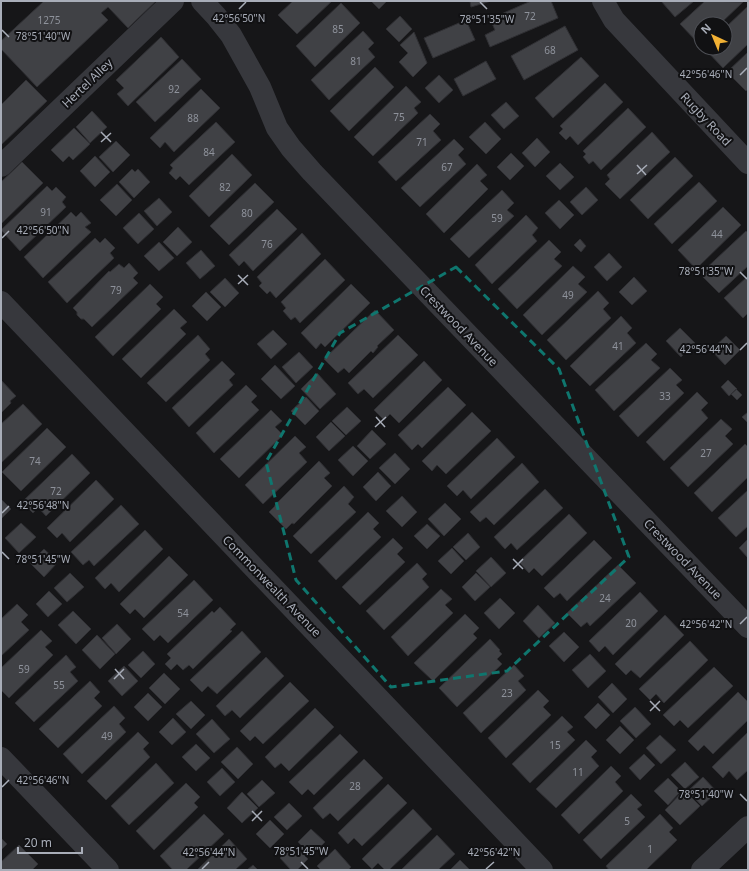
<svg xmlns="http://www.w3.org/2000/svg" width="749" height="871" font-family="'Noto Sans',sans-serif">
	<rect width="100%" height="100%" fill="#161618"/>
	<path fill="#404145" stroke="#303034" d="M44 1H156L128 28 108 7 101 13 108 20 37 87 1 49V41Z
		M293 1H332L297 34 278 15Z
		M371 1H387L379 9Z
		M470 1H491L471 7Z
		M531 1H551L558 18 490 47 485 35 495 30 490 19Z
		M661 1H694L675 17Z
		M705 1 743 2 720 24H701V42L699 44 680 24Z
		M341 3 360 23 315 67 296 46Z
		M748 6V44L723 68 704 48H725V28Z
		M400 16 412 29 399 42 386 29Z
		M466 20 475 40 433 58 424 38Z
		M565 26 578 50 524 80 511 56Z
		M363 31 374 43 368 49 375 57 329 100 311 80Z
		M414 32 427 63 413 77 399 62 408 53 400 45Z
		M161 37 179 57 128 106 117 94 124 88 116 80Z
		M748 52V89L746 91 727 72Z
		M581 57 599 76 553 118 535 98Z
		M182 59 201 79 155 122 136 102Z
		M486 61 496 79 463 96 454 79Z
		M375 67 394 87 349 131 330 111Z
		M439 75 453 90 439 103 425 88Z
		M26 80 47 101 1 145V105Z
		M605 83 623 102 578 145 570 136 566 140 559 133 563 129 560 126Z
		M406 86 421 102 414 108 418 113 373 156 354 137Z
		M201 89 220 108 174 152 165 142 160 148 150 138Z
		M506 102 519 116 504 129 491 115Z
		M628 108 646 127 601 170 593 161 589 164 583 157 586 154 583 151Z
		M92 111 107 127 90 143 76 127Z
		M430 114 440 124 433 131 441 140 396 181 378 162Z
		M216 122 235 142 189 185 180 176 176 180 169 173 173 168 170 165Z
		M485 122 501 139 486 154 469 137Z
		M74 128 90 144 73 160 69 156 63 162 51 150Z
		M652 132 670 152 620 199 605 184 610 179 607 175Z
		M537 138 550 152 535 167 522 153Z
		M454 139 464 149 458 155 466 164 420 207 401 188Z
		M116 141 130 155 113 172 99 157Z
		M511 153 524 166 510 180 497 167Z
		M232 154 252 175 209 217 189 196Z
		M95 156 110 172 95 187 80 171Z
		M675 157 693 176 648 219 630 200Z
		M22 162 43 183 1 224V182Z
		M560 163 574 177 560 190 546 176Z
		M477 164 487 175 480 181 488 189 444 233 426 214Z
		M132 169 135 172 138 169 150 182 134 198 119 182Z
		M699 182 717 201 672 244 654 224Z
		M255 183 274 202 229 245 210 226Z
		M117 184 132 200 116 216 100 200Z
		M47 186 52 191 56 187 66 197 62 202 66 207 20 251 1 230Z
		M586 187 598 200 582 215 570 202Z
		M502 190 514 203 507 210 514 216 469 258 450 239Z
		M159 198 172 212 157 226 144 211Z
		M559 200 574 215 560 229 545 213Z
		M723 207 741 225 696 269 678 250Z
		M277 209 297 229 253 271 244 261 239 266 229 255Z
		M71 212 76 217 81 212 91 223 85 227 91 232 43 278 24 257Z
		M139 213 154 229 138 244 123 228Z
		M526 215 538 228 532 235 537 241 492 284 475 265Z
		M178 227 192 242 177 256 163 242Z
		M746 231 748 233V266L719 293 700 274Z
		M302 233 321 254 276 298 270 291 267 294 259 286 262 283 257 277Z
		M95 238 100 243 105 238 115 248 110 253 114 258 67 303 48 282Z
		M580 239 586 246 581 252 574 245Z
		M549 240 561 252 554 259 562 266 517 309 498 289Z
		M159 242 174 258 159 271 144 256Z
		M201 250 215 266 200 279 186 263Z
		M609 253 622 267 607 281 594 267Z
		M325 259 345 280 300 323 295 317 291 320 283 311 286 308 281 302Z
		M129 263 138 273 133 278 138 283 92 327 84 319H81L77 315V312L73 308 109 271 110 272 119 264 124 268Z
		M573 266 585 277 578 284 587 292 542 335 523 315Z
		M748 276V313L743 318 724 298Z
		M634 277 647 291 632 305 619 292Z
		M225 278 239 293 225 307 210 292Z
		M150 284 163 297 156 304 161 309 113 356 95 337Z
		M351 284 370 303 325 347 321 343 316 349 301 333Z
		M598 291 609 303 603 309 611 318 566 360 547 340Z
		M206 292 221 307 207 321 192 306Z
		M174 309 187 322 180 328 186 334 141 378 122 359Z
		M375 310 394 330 377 346 378 347 373 353 371 351 349 373 344 368 338 373 324 359Z
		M621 316 632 328 627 333 636 343 590 386 570 366Z
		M680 328 695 343 681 357 666 341Z
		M273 330 287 344 271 359 257 344Z
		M198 335 210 349 205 354 210 360 166 402 147 383Z
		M398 335 418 355 373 398 364 389 358 394 348 383Z
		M726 336 740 350 725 365 711 350Z
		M646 343 657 354 651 360 660 368 614 411 595 390Z
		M299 352 313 367 296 383 282 367Z
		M222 361 235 374 229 380 233 385 189 427 172 408Z
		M424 361 442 380 399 423 390 414 384 420 374 410Z
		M275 365 295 386 281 399 261 379Z
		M670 368 682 380 676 385 684 393 638 437 619 416Z
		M317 373 336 394 320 409 301 389Z
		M1 380 16 396 10 401 11 403 1 413Z
		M728 380 737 389 729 396 721 387Z
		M246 385 257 396 251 402 259 410 214 453 196 433Z
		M448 387 466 405 422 448 418 444 412 450 398 435Z
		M736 389 742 395 737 400 731 394Z
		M697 392 708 403 701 410 708 418 664 461 646 442Z
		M306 397 319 411 305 425 291 411Z
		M23 404 42 424 1 463V424Z
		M347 407 361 421 346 435 332 421Z
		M271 410 282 421 275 427 283 435 239 478 220 459Z
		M472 412 491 431 446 474 437 465 432 471 422 461Z
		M748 412V423L742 417Z
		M721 419 732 429 725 436 733 444 688 487 670 468Z
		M331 422 345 436 329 451 316 437Z
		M47 428 66 447 21 491 2 472Z
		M372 430 386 444 370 459 357 446Z
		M295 436 306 447 299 453 307 462 263 504 245 485Z
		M497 438 515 457 471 499 463 490 457 496 447 486Z
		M745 444 748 447V477L712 512 694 493Z
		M353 446 368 461 353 476 338 460Z
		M395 453 410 469 395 484 379 468Z
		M72 454 90 473 46 516 38 507 33 513 22 502Z
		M319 461 330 473 324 478 332 486 294 524 292 523 286 529 269 512 275 506V505Z
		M522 463 539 482 494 525 486 517 480 522 470 512Z
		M378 472 391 486 376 501 363 487Z
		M96 480 114 499 70 542 62 533 57 538 47 528Z
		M344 486 354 497 348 504 356 512 311 554 293 536Z
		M545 489 563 508 517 550 511 543 505 549 494 537Z
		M748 490V526L736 537 718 518Z
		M402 496 417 512 402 527 386 511Z
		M1 499 11 509 1 519Z
		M445 503 461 519 444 536 428 519Z
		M121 505 139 524 94 566 89 560 83 565 71 552Z
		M368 512 379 523 373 529 381 537 336 580 318 561Z
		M569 514 587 533 542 576 534 568 529 573 519 562Z
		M21 523 36 537 19 553 5 538Z
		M427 524 440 536 427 549 414 536Z
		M145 530 163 549 119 592 111 583 105 589 95 578Z
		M468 533 480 547 466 560 453 547Z
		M393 538 403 548 397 554 405 562 360 605 342 587Z
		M748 539V558L739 548Z
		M594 540 612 558 567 601 560 593 554 598 544 588Z
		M452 548 464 561 451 574 438 561Z
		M44 549 58 562 44 577 30 563Z
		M169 556 188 575 144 618 135 609 130 614 120 604Z
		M491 557 506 573 491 587 476 571Z
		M417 563 427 574 422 579 429 587 384 630 366 611Z
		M618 565 636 583 590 626 587 622 581 627 567 613Z
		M70 573 84 587 67 602 54 588Z
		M476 573 490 587 475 601 462 587Z
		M194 580 213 600 168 643 160 635 154 641 142 629Z
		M441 589 452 599 445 605 453 613 408 656 391 637Z
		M49 591 62 604 48 617 36 604Z
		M640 592 658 611 613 655 605 646 599 652 589 641Z
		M500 598 515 613 499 629 484 613Z
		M17 604 28 615 21 622 29 630 1 656V619Z
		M538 605 555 623 539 638 523 621Z
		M220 607 236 624 230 630 232 631 193 669 189 665 183 670 177 664 171 670 165 664 171 658 167 654 212 611 214 613Z
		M73 611 91 629 76 644 58 625Z
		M465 614 479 628 473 634 477 638 433 681 414 663Z
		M665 615 684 635 640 678 631 670 626 675 615 664Z
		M117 624 131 639 116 654 102 638Z
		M41 630 52 641 45 647 53 655 9 698 1 690V668Z
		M242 631 261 652 217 694 208 686 202 692 190 680Z
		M564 632 579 647 564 662 549 646Z
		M97 635 115 654 100 669 82 650Z
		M490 639 500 650 499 651 502 654 497 659 502 664 457 707 439 688Z
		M690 641 708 660 664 703 656 694 650 700 639 689Z
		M143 651 155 664 141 678 128 665Z
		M590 654 606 671 588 688 572 670Z
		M66 655 76 667 70 672 78 681 34 722 15 703Z
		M266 657 284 676 240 718 232 710 225 716 216 706Z
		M514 665 524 676 518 681 526 690 481 733 463 713Z
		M124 666 138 681 122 696 108 681Z
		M714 667 733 686 688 728 680 720 674 726 663 715Z
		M164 673 180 689 165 704 149 688Z
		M90 681 100 692 94 698 102 706 58 748 39 729Z
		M290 682 309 701 263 744 255 736 250 741 240 731Z
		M612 683 627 699 613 713 598 697Z
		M538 690 549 701 543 707 551 715 506 758 488 738Z
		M738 692 748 702V720L713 754 704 745 698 751 688 741Z
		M148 693 162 707 148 721 134 707Z
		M191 701 205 715 191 729 176 714Z
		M598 703 610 715 596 729 584 717Z
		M114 706 125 718 119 724 126 732 82 774 63 754Z
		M635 707 651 724 636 738 620 721Z
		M315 708 334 727 289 771 281 763 275 768 265 757Z
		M562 716 573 727 567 732 575 740 530 783 512 764Z
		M173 718 186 732 172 745 159 732Z
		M212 719 230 739 214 753 196 734Z
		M620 726 634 740 620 754 606 740Z
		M138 732 149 743 143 749 150 757 106 800 87 781Z
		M748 732V770L737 780 729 771 723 778 712 767Z
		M340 734 358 752 314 795 308 789 302 795 289 782Z
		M660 735 676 750 661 764 646 748Z
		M586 740 597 751 591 757 599 766 556 808 536 789Z
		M196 744 210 758 196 771 182 757Z
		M237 747 253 764 238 779 221 762Z
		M644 754 655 765 640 780 629 768Z
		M364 759 383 778 338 821 330 813 323 819 313 808Z
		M685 762 699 777 685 789 671 775Z
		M156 763 174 783 129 825 111 806Z
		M611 766 621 776 615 782 623 791 579 834 561 815Z
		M222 768 235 782 220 796 207 782Z
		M703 777 717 792 702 806 688 791Z
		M668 778 681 791 668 805 654 791Z
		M262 780 275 793 259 807 247 794Z
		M186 783 200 797 194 803 198 807 154 850 136 831Z
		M388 784 407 803 362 846 354 838 348 844 338 833Z
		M684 790 700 806 680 825 665 810Z
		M242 792 258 808 242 823 227 808Z
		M631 794 642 805 637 809 645 817 601 859 583 840Z
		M289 803 302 816 287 830 274 817Z
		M413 809 432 829 389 870H385L378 863 372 869 362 859Z
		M204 814 224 834 186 870H173L160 856Z
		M660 814 673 828 669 832 677 840 646 870H609L606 866Z
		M270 820 284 834 270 848 256 834Z
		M311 829 325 842 311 856 298 842Z
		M437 835 455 854 438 870H401Z
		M1 838 7 844 1 850Z
		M229 839 247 859 235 870H197Z
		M19 845 38 864 32 870H1V862Z
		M294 845 308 859 297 870H291L280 858Z
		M335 849 351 867 348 870H321L317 866Z
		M460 860 470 870H450Z
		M253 865 258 870H247Z"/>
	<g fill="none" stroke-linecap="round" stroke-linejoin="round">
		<path stroke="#37383d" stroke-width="22" d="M202 1 216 16 231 35 260 87 277 128 291 148 312 172 748 627
			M603 1 614 20 748 163
			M1 166 173 1
			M1 302 542 870
			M1 758 108 870
			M702 870 748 827"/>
	</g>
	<path fill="none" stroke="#0f766e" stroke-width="3" stroke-dasharray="8 5" stroke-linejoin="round" d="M456 267 559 369 629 557 507 671 391 687 296 580 266 462 340 333Z"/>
	<path fill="none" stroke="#a8adb8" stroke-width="1.5" d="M480 2 487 9M239 9 246 2M2 30 9 37M740 75 747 68M101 132 111 142M101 142 111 133M637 165 646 175M637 174 647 165M2 238 9 231M740 272 747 279M238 275 248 285M238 284 248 275M740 350 747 343M376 417 385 427M375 427 386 417M2 513 9 506M2 552 9 559M513 559 523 569M513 569 523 559M740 624 747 617M115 669 124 679M114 679 124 669M650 701 660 711M650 711 660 701M2 787 9 780M740 794 747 801M252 811 262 821M252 821 262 811M301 862 308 869M202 869 209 862M486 869 494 862"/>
	<g text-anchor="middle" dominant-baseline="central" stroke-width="4" stroke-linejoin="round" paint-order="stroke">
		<g font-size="10" fill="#8e929b">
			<text x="530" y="16">72</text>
			<text x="49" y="20">1275</text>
			<text x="338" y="29">85</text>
			<text x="550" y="50">68</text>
			<text x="356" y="61">81</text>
			<text x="174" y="89">92</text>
			<text x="399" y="117">75</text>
			<text x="193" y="118">88</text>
			<text x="422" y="142">71</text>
			<text x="209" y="152">84</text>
			<text x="447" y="167">67</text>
			<text x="225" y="187">82</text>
			<text x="46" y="212">91</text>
			<text x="247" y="213">80</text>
			<text x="497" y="218">59</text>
			<text x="717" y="234">44</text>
			<text x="267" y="244">76</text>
			<text x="116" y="290">79</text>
			<text x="568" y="295">49</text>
			<text x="618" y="346">41</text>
			<text x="665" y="396">33</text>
			<text x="706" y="453">27</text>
			<text x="35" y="461">74</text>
			<text x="56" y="491">72</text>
			<text x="605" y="598">24</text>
			<text x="183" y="613">54</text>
			<text x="631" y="623">20</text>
			<text x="24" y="669">59</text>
			<text x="59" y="685">55</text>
			<text x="507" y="693">23</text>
			<text x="107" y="736">49</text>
			<text x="555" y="745">15</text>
			<text x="578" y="772">11</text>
			<text x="355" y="786">28</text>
			<text x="627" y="821">5</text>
			<text x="650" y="849">1</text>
		</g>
		<g font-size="12" fill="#a8adb8" stroke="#111113">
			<text transform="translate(87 83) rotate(-44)">Hertel Alley</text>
			<text transform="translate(706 119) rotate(47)">Rugby Road</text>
			<text transform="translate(459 326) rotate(46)">Crestwood Avenue</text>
			<text transform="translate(683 559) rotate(46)">Crestwood Avenue</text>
			<text transform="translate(272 586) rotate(46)">Commonwealth Avenue</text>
		</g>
	</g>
	<g font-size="10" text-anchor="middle" fill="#a8adb8" stroke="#111113" stroke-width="4" stroke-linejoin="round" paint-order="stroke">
		<text x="239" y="22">42°56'50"N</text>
		<text x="487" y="23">78°51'35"W</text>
		<text x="43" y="40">78°51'40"W</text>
		<text x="706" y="78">42°56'46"N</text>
		<text x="43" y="234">42°56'50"N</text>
		<text x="706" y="275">78°51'35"W</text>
		<text x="706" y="353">42°56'44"N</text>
		<text x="43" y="509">42°56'48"N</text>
		<text x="43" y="563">78°51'45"W</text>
		<text x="706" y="628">42°56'42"N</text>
		<text x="43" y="784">42°56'46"N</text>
		<text x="706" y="798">78°51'40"W</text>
		<text x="301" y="855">78°51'45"W</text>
		<text x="209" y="856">42°56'44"N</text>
		<text x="494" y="856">42°56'42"N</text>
	</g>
	<rect width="749" height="871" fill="none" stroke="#a8adb8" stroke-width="4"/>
	<g transform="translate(713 36) rotate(316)"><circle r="19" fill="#111113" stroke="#4d4f55"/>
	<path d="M0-3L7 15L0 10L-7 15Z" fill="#f2b134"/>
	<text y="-6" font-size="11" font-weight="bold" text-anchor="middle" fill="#a8adb8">N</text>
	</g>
	<path d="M18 847v6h64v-6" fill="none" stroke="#a8adb8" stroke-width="2"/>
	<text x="24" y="847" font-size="12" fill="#a8adb8" stroke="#111113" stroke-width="3" paint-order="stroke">20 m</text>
</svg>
